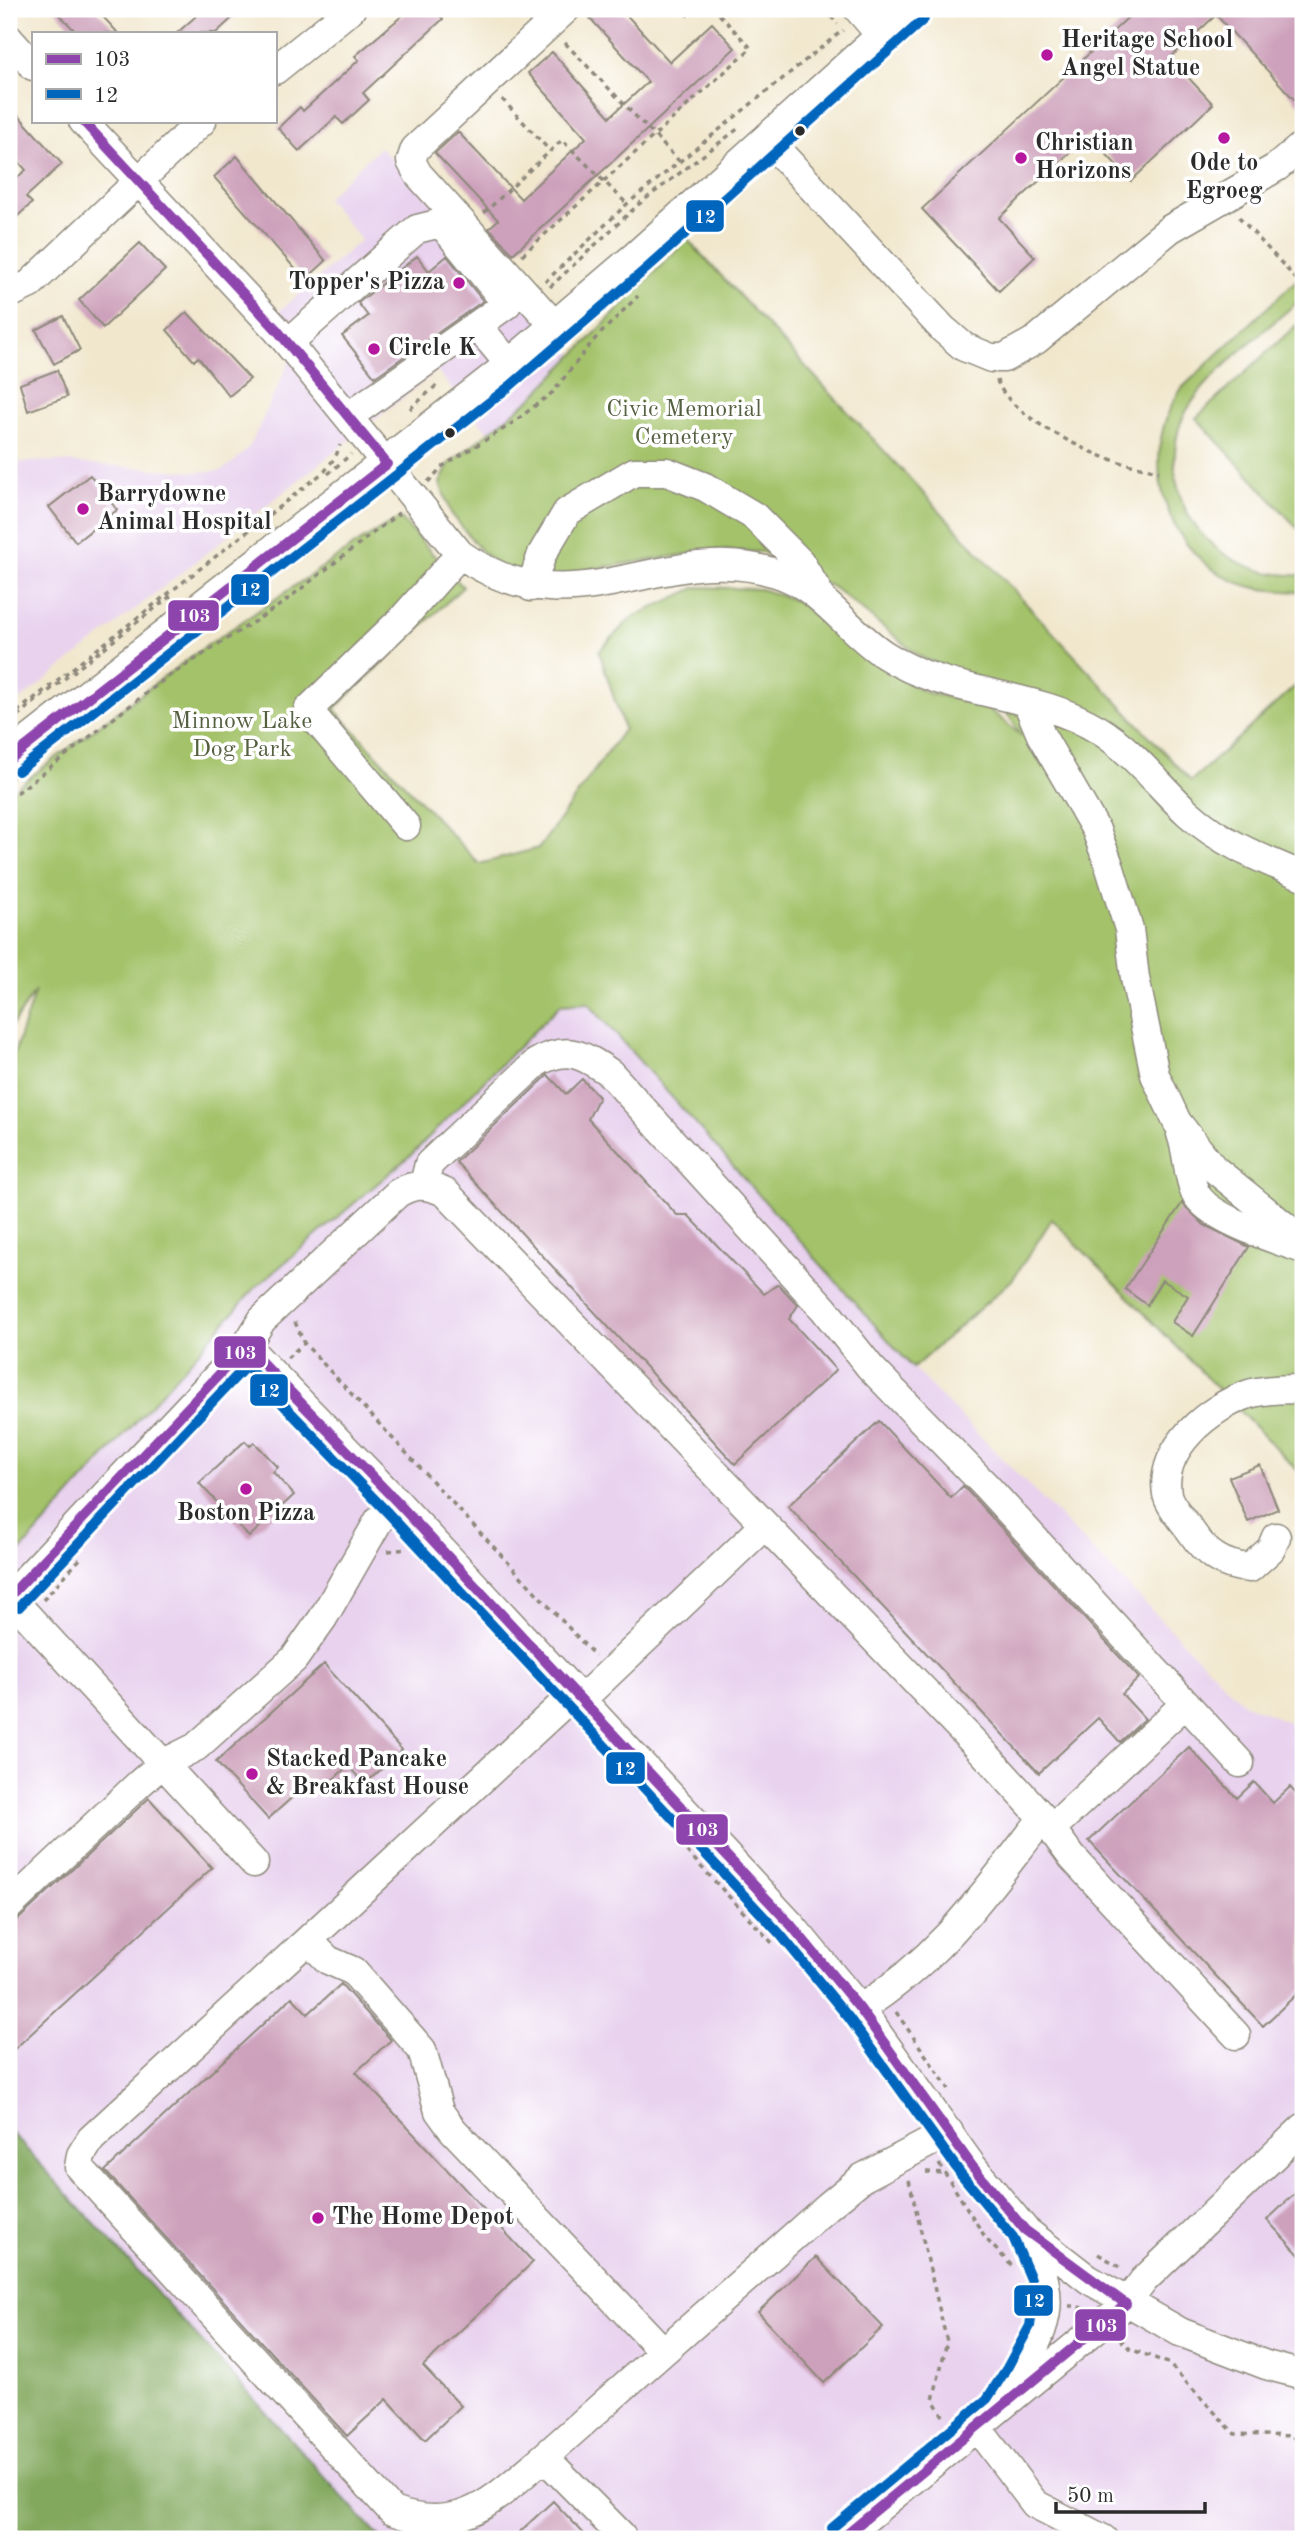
<svg xmlns="http://www.w3.org/2000/svg" width="1312" height="2548" font-family="'Old Standard TT',serif">
	<rect width="100%" height="100%" fill="#fff"/>
	<filter id="ink" filterUnits="userSpaceOnUse"><feTurbulence type="fractalNoise" baseFrequency=".0143" numOctaves="2"/><feDisplacementMap in="SourceGraphic" scale="14" xChannelSelector="R" yChannelSelector="G"/><feConvolveMatrix kernelMatrix="1 2 1 2 8 2 1 2 1" color-interpolation-filters="sRGB"/></filter>
	<filter id="wash" filterUnits="userSpaceOnUse"><feTurbulence type="fractalNoise" baseFrequency=".00686" numOctaves="4" result="noise"/><feDisplacementMap in="SourceGraphic" scale="28" xChannelSelector="R" yChannelSelector="G"/><feGaussianBlur stdDeviation="1.57" result="paint"/><feColorMatrix in="noise" values="0 0 0 0 0 0 0 0 0 0 0 0 0 0 0 0 0 1.4 0 .05"/><feComposite in="paint" operator="in"/></filter>
	<g filter="url(#wash)">
		<rect width="100%" height="100%" fill="#f1e7cd"/>
		<path fill="#e8d2ee" d="M380 147 573 354 534 396 488 432 437 371 20 700 9 686V463L50 461 195 472 221 471 236 460 250 446 294 352 267 322 361 240 326 198Z
			M589 1003 913 1368 1243 1703 1303 1728V2539H381L9 2130V1564L255 1288 412 1154 560 1005Z"/>
		<path fill="#a3c269" stroke="#67764a" stroke-width="2" d="M687 239 1191 781 1303 679V1476L1052 1219 1013 1279 913 1368 588 1003 560 1005 412 1154 255 1288 9 1564V1069L35 991 9 1030V793L196 653 358 543 400 518 463 587 334 709 479 864 539 848 624 729 599 651 631 618 697 587 761 589 797 601 861 653 925 692 985 706 1022 736 985 680 922 658 836 589 763 552 715 550 592 569 557 578 501 567 481 551 451 513 440 483 449 464 534 396Z
			M1303 274V297C1269 328 1207 373 1186 412 1176 429 1174 450 1175 469 1180 536 1238 578 1303 575L1301 592C1283 591 1265 591 1248 586 1164 562 1134 455 1182 388Z
			M1303 319V534L1196 418Z"/>
		<path fill="#82a85d" stroke="#566a44" stroke-width="2" d="M9 2130 41 2165 381 2539H9Z"/>
		<g id="blocks">
			<path fill="#cda1bb" d="M54 9H96L118 33H77Z
				M204 9H242L216 33H177Z
				M410 9H433L443 19 363 93 369 100 343 124 336 117 299 151 278 128 300 107 303 111 359 60 355 56Z
				M598 9H621L670 62 712 23 735 48 513 254 489 228 498 220 435 153 458 132 521 199 586 138 528 73 552 52 610 117 648 82 589 17Z
				M1137 9H1303V109L1216 15 1170 58 1213 104 1131 181 1089 135 999 218 1035 257 999 291 922 209Z
				M9 105 62 164 26 197 32 203 9 224V178L12 182 26 170 9 151Z
				M237 156 326 261 305 280 214 177Z
				M140 243 165 270 103 328 79 300Z
				M417 256 429 271 447 256 483 301 375 377 342 336 368 316 358 303Z
				M187 312 250 379 229 396 198 357 194 361 167 330Z
				M63 316 80 350 54 364 36 330Z
				M57 370 67 397 28 411 20 384Z
				M90 475 117 510 76 542 49 507Z
				M548 1075 566 1094 582 1079 599 1097 588 1119 677 1215H688L764 1294 778 1284 798 1305 789 1319 836 1370 735 1464 456 1162Z
				M1182 1203 1204 1225 1249 1247 1193 1336 1172 1322 1188 1296 1162 1280 1147 1305 1125 1289Z
				M879 1421 951 1498 963 1486 1139 1678 1122 1694 1145 1719 1120 1742 1098 1718 1039 1773 788 1506Z
				M245 1441 250 1446 254 1442 278 1467 273 1472 294 1495 249 1537 199 1483Z
				M1260 1465 1278 1509 1248 1522 1229 1477Z
				M324 1664 402 1750 365 1784 348 1766 315 1796 306 1785 268 1819 216 1762Z
				M1189 1747 1237 1798 1254 1782 1273 1803 1290 1787 1303 1802V1988L1263 2026 1089 1841Z
				M149 1798 212 1868 9 2054V1924L20 1918Z
				M341 1984 391 2040 356 2072 533 2262 423 2366 461 2406 425 2440 387 2399 347 2436 105 2171 292 1997 308 2014Z
				M1303 2186V2259L1267 2220Z
				M816 2257 883 2327 824 2383 758 2312Z
				M553 2501 589 2539H512Z"/>
		</g>
	</g>
	<g filter="url(#ink)">
		<use href="#blocks" fill-opacity="0" stroke="#8e897c" stroke-width="2"/>
		<g fill="none" stroke-linecap="round" stroke-linejoin="round">
			<defs>
				<path id="minor" d="M858 9 883 38
					M9 39 33 66
					M275 70 351 9
					M83 121 277 330 460 554C575 636 660 537 776 573 822 587 847 631 885 655 950 697 1033 690 1099 730 1133 751 1159 786 1188 813 1221 843 1262 859 1303 876
					M769 141 943 329 964 347 991 358H1004L1036 340 1170 229 1277 167 1303 145
					M9 294 30 284 202 121
					M477 325 511 366
					M556 327 418 174 411 161 415 149 566 9
					M288 343 417 229 441 223 507 304 349 416
					M531 587 542 554 567 512 634 472H667L705 487 754 516 800 562 820 595
					M1027 702 1041 735 1096 830 1109 865 1129 929 1135 978 1155 1075 1177 1122 1213 1168 1303 1241
					M406 826 308 710 404 617 460 554
					M1181 1134C1188 1153 1187 1174 1195 1192 1206 1218 1277 1240 1303 1249
					M424 1184 429 1164 536 1063C567 1045 582 1054 610 1073L824 1309 870 1367 986 1486 1240 1763
					M246 1346 397 1502 791 1925 860 2009 972 2166 1025 2230 1088 2279 1180 2332 1266 2365 1303 2375
					M1276 1537 1271 1549 1250 1568C1221 1566 1206 1554 1190 1530 1183 1520 1169 1505 1167 1494 1159 1448 1210 1407 1249 1394 1264 1389 1288 1389 1303 1389
					M9 1596 254 1863
					M9 1597 246 1346 262 1320 398 1193C416 1183 427 1184 446 1193L984 1753 1043 1818 1072 1857 1236 2035
					M575 1693 308 1940 328 1960 353 1971 422 2050 439 2111 452 2129 663 2351
					M582 1699 765 1525
					M1051 1829 1186 1703
					M9 1906 140 1783 162 1764 196 1747 294 1659 323 1618 379 1520 397 1502
					M308 1940 91 2139 81 2155 79 2167 392 2511C462 2536 493 2500 544 2457
					M860 2009C944 1955 983 1894 1043 1818
					M1009 2391C1049 2325 1061 2305 1026 2232
					M976 2426 1035 2504 1103 2539
					M621 2535 544 2457 828 2206 862 2178 949 2132
					M841 2539 1126 2304 1144 2280 1303 2128"/>
				<path id="major" d="M9 760 501 375 638 258 915 9"/>
			</defs>
			<use href="#minor" stroke="#8e897c" stroke-width="31"/>
			<use href="#major" stroke="#8e897c" stroke-width="38"/>
			<path stroke="#8e897c" stroke-width="3.5" stroke-dasharray="5 5" stroke-linecap="butt" d="M679 9 686 16 693 9
				M824 9 838 24
				M565 43 680 162
				M502 99 550 151
				M484 213 562 140 627 204
				M1239 217 1297 280
				M522 255 751 48 714 9
				M545 282 627 204 843 30
				M550 287 639 204 739 128
				M997 380C1006 413 1085 452 1116 461 1130 465 1145 468 1159 471
				M410 409 438 384
				M328 474 351 454
				M428 482 443 466 510 425 553 392 593 341 638 296
				M9 718 325 471 336 456 340 445
				M9 722 172 595
				M9 799 166 678 280 605 399 513
				M295 1322 304 1343 595 1656
				M287 1358 304 1343
				M388 1551 407 1549
				M43 1600 80 1559
				M680 1844 775 1946
				M896 2012 949 2089
				M939 2164 987 2240 1014 2268
				M926 2172 945 2173
				M909 2180 947 2342 933 2400 945 2419
				M1098 2254 1124 2269
				M1069 2306H1078L1084 2310
				M1120 2339 1130 2349 1168 2363 1235 2434 1292 2436 1303 2447"/>
			<use href="#minor" stroke="#fff" stroke-width="28"/>
			<use href="#major" stroke="#fff" stroke-width="35"/>
			<defs>
				<path id="bus-1" d="M9 760 387 464 277 330 83 121
					M9 1597 246 1346 397 1502 791 1925 860 2009 972 2166 1025 2230 1126 2304 841 2539"/>
				<path id="bus-2" d="M18 771 510 386 647 268 924 19
					M19 1607 246 1366 387 1512 780 1934 849 2018 961 2174 1013 2237 1031 2279 1034 2297 1030 2326 1007 2368 987 2399 832 2528"/>
			</defs>
			<use href="#bus-1" stroke="#fff" stroke-width="16"/>
			<use href="#bus-2" stroke="#fff" stroke-width="16"/>
			<use href="#bus-1" stroke="#8e44ad" stroke-width="10"/>
			<use href="#bus-2" stroke="#0065bd" stroke-width="10"/>
		</g>
	</g>
	<g fill="#b5179e" stroke="#fff" stroke-width="2.5">
		<circle cx="1047" cy="55" r="7"/>
		<circle cx="1224" cy="138" r="7"/>
		<circle cx="1021" cy="158" r="7"/>
		<circle cx="459" cy="283" r="7"/>
		<circle cx="374" cy="349" r="7"/>
		<circle cx="83" cy="509" r="7"/>
		<circle cx="246" cy="1489" r="7"/>
		<circle cx="252" cy="1774" r="7"/>
		<circle cx="318" cy="2218" r="7"/>
	</g>
	<g fill="#2b2b2b" stroke="#fff" stroke-width="2.5">
		<circle cx="800" cy="131" r="6"/>
		<circle cx="450" cy="433" r="6"/>
	</g>
	<g text-anchor="middle" dominant-baseline="central" stroke-width="7" stroke-linejoin="round" paint-order="stroke">
		<g font-size="24" font-weight="bold" fill="#2b2b2b" stroke="#fff" text-anchor="start">
			<text x="1061" y="41">Heritage School<tspan x="1061" dy="28">Angel Statue</tspan></text>
			<text x="1035" y="144">Christian<tspan x="1035" dy="28">Horizons</tspan></text>
			<text x="1224" y="164" text-anchor="middle">Ode to<tspan x="1224" dy="28">Egroeg</tspan></text>
			<text x="445" y="283" text-anchor="end">Topper's Pizza</text>
			<text x="388" y="349">Circle K</text>
			<text x="97" y="495">Barrydowne<tspan x="97" dy="28">Animal Hospital</tspan></text>
			<text x="246" y="1514" text-anchor="middle">Boston Pizza</text>
			<text x="266" y="1760">Stacked Pancake<tspan x="266" dy="28">&amp; Breakfast House</tspan></text>
			<text x="332" y="2218">The Home Depot</text>
		</g>
		<g font-size="24" fill="#556041" stroke="#fff">
			<text x="684" y="410">Civic Memorial<tspan x="684" dy="28">Cemetery</tspan></text>
			<text x="242" y="722">Minnow Lake<tspan x="242" dy="28">Dog Park</tspan></text>
		</g>
	</g>
	<g stroke="#fff" stroke-width="2.5">
		<rect x="685" y="199" width="40" height="34" rx="7" fill="#0065bd"/>
		<rect x="230" y="573" width="40" height="33" rx="7" fill="#0065bd"/>
		<rect x="167" y="599" width="53" height="33" rx="7" fill="#8e44ad"/>
		<rect x="213" y="1335" width="54" height="34" rx="7" fill="#8e44ad"/>
		<rect x="249" y="1373" width="40" height="34" rx="7" fill="#0065bd"/>
		<rect x="605" y="1751" width="41" height="34" rx="7" fill="#0065bd"/>
		<rect x="675" y="1813" width="54" height="33" rx="7" fill="#8e44ad"/>
		<rect x="1013" y="2284" width="41" height="33" rx="7" fill="#0065bd"/>
		<rect x="1074" y="2308" width="53" height="34" rx="7" fill="#8e44ad"/>
	</g>
	<g font-size="19" text-anchor="middle" font-weight="bold" fill="#fff">
		<text x="705" y="223">12</text>
		<text x="250" y="596">12</text>
		<text x="194" y="622">103</text>
		<text x="240" y="1359">103</text>
		<text x="269" y="1397">12</text>
		<text x="625" y="1775">12</text>
		<text x="702" y="1836">103</text>
		<text x="1034" y="2307">12</text>
		<text x="1101" y="2332">103</text>
	</g>
	<rect width="1312" height="2548" fill="none" stroke="#fff" stroke-width="35"/>
	<rect x="32" y="32" width="245" height="91" fill="#ffffff" stroke="#aaaaaa" stroke-width="2"/>
	<rect x="46" y="54" width="35" height="10" fill="#8e44ad" stroke="#aaaaaa" stroke-width="2"/>
	<text x="94" y="66" font-size="21" fill="#2b2b2b">103</text>
	<rect x="46" y="89" width="35" height="10" fill="#0065bd" stroke="#aaaaaa" stroke-width="2"/>
	<text x="94" y="102" font-size="21" fill="#2b2b2b">12</text>
	<path d="M1056 2502v10h149v-10" fill="none" stroke="#2b2b2b" stroke-width="3.5"/>
	<text x="1067" y="2502" font-size="21" fill="#2b2b2b" stroke="#ffffff" stroke-width="5" paint-order="stroke">50 m</text>
</svg>
